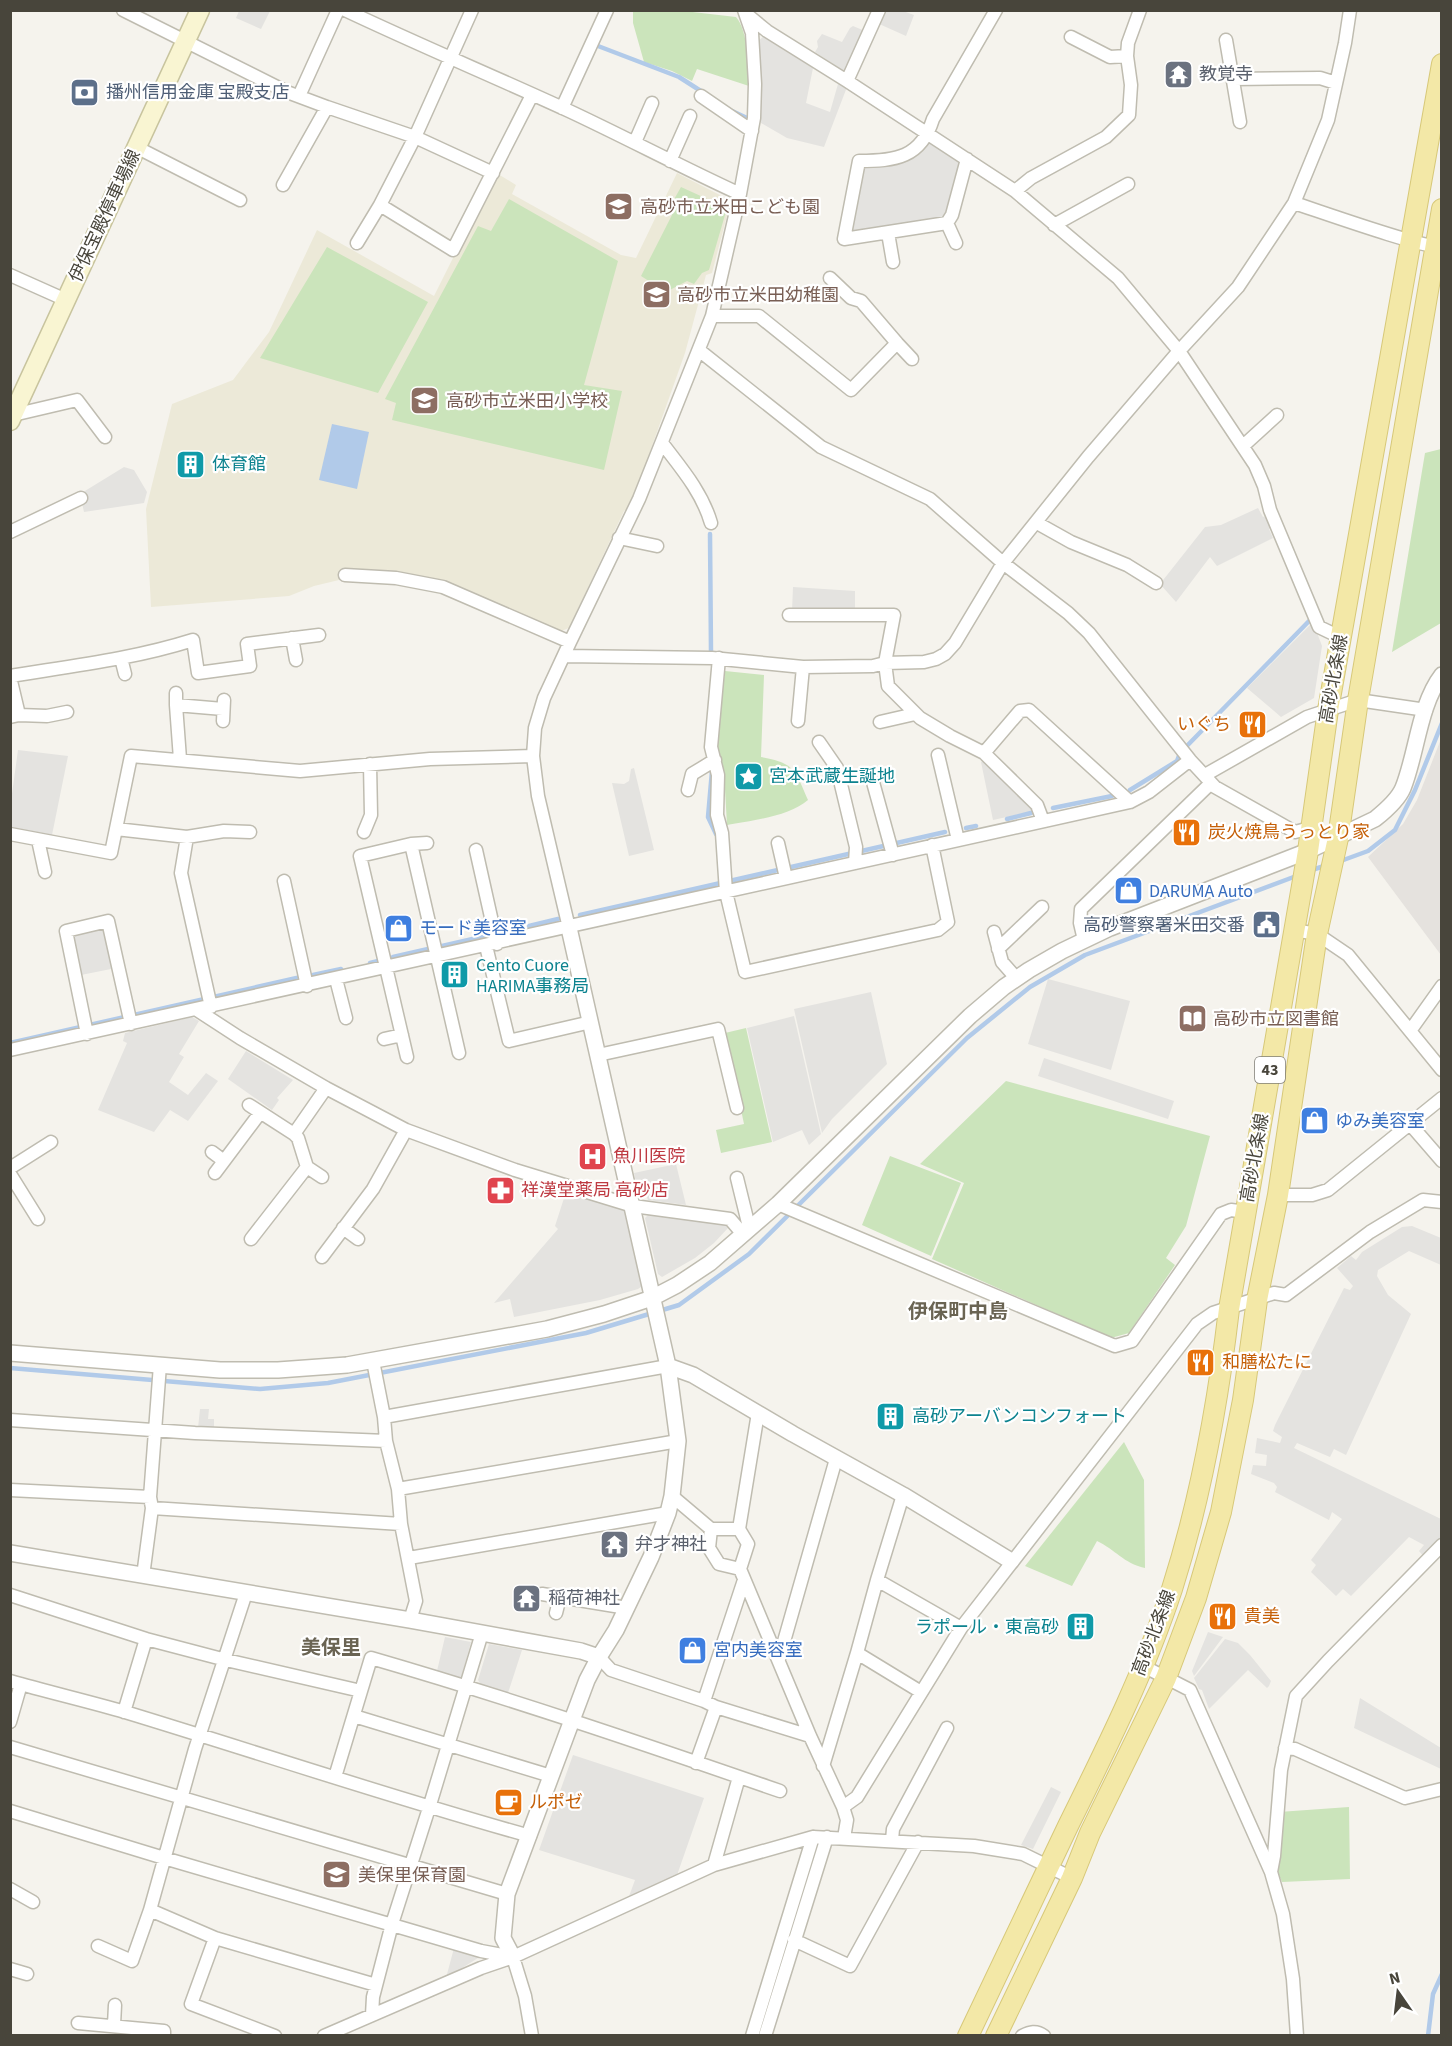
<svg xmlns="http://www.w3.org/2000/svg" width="1452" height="2046" font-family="'Source Sans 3','Noto Sans JP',sans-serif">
	<rect width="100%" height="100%" fill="#f5f3ed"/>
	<path fill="#e5e2de" d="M1441 739 1442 955H1441L1368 857 1403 824 1417 800Z"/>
	<path fill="#ece9d8" d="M677 173 712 191 724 197 730 204 712 273 706 275 685 353 635 494 628 509 624 511 569 628 561 631 545 628 440 583 342 568 339 580 314 586 289 596 151 607 146 509 172 404 233 380 269 332 317 230 434 296 493 178 498 174 516 185 512 194 621 255 636 258Z"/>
	<path fill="#cbe4bb" d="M633 11H684L736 17C748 30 749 69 749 86L697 69 692 81 672 71 644 62 633 23Z
		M681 187 727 208 709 270 702 273 694 284 687 281 666 292 641 276 672 215 668 210Z
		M509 199 618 261 584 385 622 391 604 470 392 420 396 403 385 399 478 226 491 231Z
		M327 247 428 302 378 393 260 358Z
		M1441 449V623L1392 652 1425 453Z
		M725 671 764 675 761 757C795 763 795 770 808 800 790 816 751 821 727 825L724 772 717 743Z
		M746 1028 772 1142 721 1153 716 1130 744 1124 725 1033Z
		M1006 1081 1210 1136 1186 1226 1166 1258 1175 1265 1129 1333 1111 1338 932 1259 964 1183 920 1164Z
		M890 1156 961 1183 931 1256 862 1225Z
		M1124 1442 1144 1480 1145 1568C1123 1563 1116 1550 1097 1541L1072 1586 1025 1566Z
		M1349 1807 1350 1879 1282 1882 1277 1871 1279 1812Z"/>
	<path fill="#e4e3e0" d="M239 11V10L270 11 261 29 236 18Z
		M883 11H903L914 15 906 36 877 23Z
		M853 26 865 31 847 73 815 52 818 47 817 41 822 34 842 42 850 28Z
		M764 36 813 68 806 103 830 112 838 84 847 87 824 147 787 138 761 123 757 42Z
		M929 141 962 163 945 217 855 233 851 227 862 170 867 166 898 164Z
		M124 467 134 470 147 492 144 503 84 512 80 494Z
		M1258 508 1263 517 1269 515 1271 527 1269 529 1273 538 1217 566 1210 557 1176 602 1160 584 1205 527 1221 525Z
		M793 587 855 591V612L792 611Z
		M1313 622 1322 646 1314 698 1281 717 1247 688Z
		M18 750 68 756 52 835 11 827V801Z
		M985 760 1025 799 1033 811 993 820 981 762Z
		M634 768 654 850 629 856 612 783 624 784 629 781 631 769Z
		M107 926 116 968 81 975 73 939 77 933Z
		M1048 979 1130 1001 1111 1070 1028 1044Z
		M871 992 887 1064 832 1119 822 1133 794 1009Z
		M794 1016 821 1134 809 1145 802 1130 773 1142 747 1028Z
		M192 1017 199 1021 179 1054 184 1057 169 1082 188 1095 206 1073 218 1081 188 1121 170 1110 154 1132 98 1110 127 1043 123 1041 125 1033Z
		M246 1051 293 1080 277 1098 279 1100 272 1110 228 1079Z
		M1044 1058 1174 1101 1168 1119 1038 1076Z
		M676 1164 686 1205 648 1200 646 1195 639 1196 634 1173Z
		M566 1192 627 1209 644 1285 638 1289 600 1300 514 1317 510 1299 494 1303 558 1229 555 1226Z
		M648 1215 725 1223 728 1228 714 1243 695 1258 662 1277 658 1274 645 1218Z
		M1412 1226 1441 1238V1265L1409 1251 1378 1270 1377 1276 1388 1295 1411 1314 1346 1455 1334 1449 1330 1457 1297 1443 1294 1448 1441 1519V1540L1425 1558 1419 1551 1424 1545 1409 1537 1351 1596 1343 1589 1336 1596 1311 1572 1316 1565 1311 1560 1342 1519 1332 1512 1329 1520 1275 1492 1277 1487 1274 1483 1251 1474 1253 1465 1266 1466 1267 1455 1255 1453 1257 1438 1280 1443 1282 1437 1273 1431 1275 1425 1344 1288 1350 1290 1353 1286 1337 1268 1351 1256 1356 1260 1362 1252 1402 1227Z
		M200 1409H209L208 1419H214V1429L198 1428Z
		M1208 1632 1223 1637 1194 1676 1192 1671Z
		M445 1637 471 1642 461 1678 437 1671Z
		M1225 1639 1238 1643 1250 1655 1271 1681 1269 1686 1267 1688 1248 1670 1209 1709 1202 1690 1199 1689 1194 1678Z
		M489 1644 522 1650 508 1693 481 1685 478 1680Z
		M1360 1698 1441 1748V1769L1354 1728Z
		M573 1755 704 1798 676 1878 628 1899 635 1880 539 1850Z
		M1051 1787 1061 1792 1033 1849 1021 1845Z
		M454 1948 478 1955V1958L446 1978Z"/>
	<path fill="#b1cae9" d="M332 424 369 432 357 489 319 480Z"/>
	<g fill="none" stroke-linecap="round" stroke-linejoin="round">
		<path stroke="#b1cae9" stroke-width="4.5" d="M598 46 679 77 704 93
			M732 111 747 118
			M710 534 711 653
			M712 771 708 817 716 834
			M1130 790 1177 761 1180 753 1311 619
			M1053 808 1112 796
			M1007 819 1031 813
			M966 828 976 826
			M1338 862 1368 851 1395 830 1415 790 1442 723
			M1309 871 1327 865
			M580 915 945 832
			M529 926 558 919
			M499 933 515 930
			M442 946 490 935
			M393 957 428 949
			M370 963 378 961
			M313 975 341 969
			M10 1043 301 977
			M10 1368 260 1389 328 1383 586 1333 679 1305 749 1254 967 1038 1030 987 1085 955 1299 875
			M1428 2036 1433 1994 1442 1974"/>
		<defs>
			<path id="minor" d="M123 10 287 92 327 107 415 137 493 173
				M345 10C419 45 493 76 567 110 625 137 681 167 740 194
				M472 10 415 137 380 205 453 250 532 95
				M745 13 767 31 847 81 1015 191 1118 278 1179 351 1255 465 1264 486 1270 510 1319 627 1342 638
				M1071 37 1110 57 1127 56
				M1226 40 1240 122
				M1233 79 1320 78 1336 83
				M847 81 879 10
				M299 96 338 10
				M701 96 752 131
				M562 108 607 10
				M635 142 652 103
				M136 147 240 200
				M670 161 690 116
				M283 185 327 107
				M1015 191 1031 178 1106 137 1129 115 1131 85 1127 56 1128 43 1140 10
				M1294 203C1316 210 1425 249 1439 246
				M947 223 844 239 859 161C895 161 921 158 933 119L996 10
				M1054 225 1128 184
				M888 233 893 262
				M357 243 380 205
				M956 243 947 223 952 215 967 159
				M10 275 66 300
				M712 316H759L851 390 897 343 861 301 851 298 830 278
				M897 343 912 359
				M700 351 821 447 930 499 1003 563 1068 613 1089 633 1190 760 1215 787 1295 832 1310 828
				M13 415 77 400 105 437
				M662 443C681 468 702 492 711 523
				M1243 446 1277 415
				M1037 523 1071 542 1127 565 1156 583
				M10 532 81 498
				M619 538 657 546
				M345 575 396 578 443 587 570 642
				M789 615H894L885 663 888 686 920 718 950 736 984 753
				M292 638 296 660
				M564 656 712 658 803 667 873 666 885 663 924 662 936 659 945 654 955 643 1003 563 1088 457 1179 351 1238 287 1294 203 1328 120 1345 43 1350 10
				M121 658 125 674
				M719 658 711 747 718 775 717 815 722 833 726 892 745 972 938 930 948 922 932 845
				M10 676C72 666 133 659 193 640L198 673 250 666 247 644 319 635
				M10 677 19 715
				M176 693V705L180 759
				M176 705 223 709
				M10 717 19 715 47 716 67 712
				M223 721 224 700
				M798 721 803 667
				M880 722 915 714
				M819 742 837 768 856 847 855 863
				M938 755 958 840
				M871 775 893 855
				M1205 775 1307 717 1358 700 1426 710
				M688 790 692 774 715 760
				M1043 821 1037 805 984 753 1020 711 1029 710 1130 802
				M116 829 187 837 224 831 250 832
				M364 832 371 815 370 764
				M10 834 111 853 131 756 300 771 430 759 533 756
				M187 837 181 873 211 1007
				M38 840 45 872
				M778 843 786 878
				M411 844 459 1053
				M476 850 497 944
				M284 881 307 986
				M569 928 538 796 533 756 535 728 544 698 570 642 639 499 712 316 740 194 754 118 755 84 752 33 744 10
				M1294 930 1317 934 1348 955 1442 1070
				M994 932 1002 962 1017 979
				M1084 940 1080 923 1081 909 1211 783
				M486 946 509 1041 591 1022
				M998 949 1042 907
				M336 979 346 1018
				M197 1010 240 1038 326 1088 406 1130 515 1170 633 1206 730 1219 742 1233
				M1410 1031 1442 986
				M87 1034 66 931 108 921 131 1024
				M384 1039 402 1035
				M10 1050 1130 802 1149 792 1190 760
				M598 1055 718 1029 737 1108
				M407 1057 360 856 411 844 427 843
				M249 1105 294 1134
				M1410 1124 1442 1161
				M212 1152 224 1161
				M307 1167 322 1177
				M10 1168 51 1142
				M215 1173 260 1113
				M10 1174 38 1219
				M737 1178 749 1227
				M1278 1195H1312L1328 1190 1442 1098
				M778 1204 1115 1346 1132 1341 1221 1214 1231 1210 1246 1212
				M343 1228 358 1239
				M251 1239 307 1167 298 1138 294 1134 326 1088
				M322 1257 373 1189 406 1130
				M373 1361 384 1417 386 1441 398 1489 401 1524 416 1601 410 1620
				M384 1417 668 1366
				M10 1420 195 1433 386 1441
				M398 1489 678 1441
				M10 1490 150 1497
				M903 1495 877 1580 857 1653 921 1692
				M672 1496 711 1529 709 1548 719 1564 740 1569 810 1736 843 1807 847 1820 844 1838
				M152 1508 401 1524
				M711 1529H739L748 1544 740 1569
				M739 1529 758 1413
				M409 1558 668 1513
				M143 1576 152 1508 150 1497 160 1365
				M877 1580 961 1628
				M246 1593 195 1749 150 1910 215 1938 376 1985
				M542 1594 627 1608
				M10 1595 146 1639
				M556 1613 560 1597
				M599 1657 611 1670 704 1701 716 1707 810 1736
				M779 1659 836 1459
				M1143 1666 1190 1690 1271 1872 1283 1914 1293 1979 1297 2036
				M10 1681C48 1692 87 1701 125 1712 260 1753 393 1798 530 1836
				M361 1691 371 1658C509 1698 644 1744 780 1791
				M704 1701 744 1580
				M124 1712 146 1639 226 1660 361 1691 335 1777
				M354 1716 551 1776
				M10 1722 21 1684
				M10 1747 507 1894
				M1285 1748 1295 1749 1405 1798 1442 1789
				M696 1763 716 1707
				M823 1766 857 1653
				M843 1807 857 1797 961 1628 1197 1324 1213 1313 1274 1293 1286 1295 1370 1232 1423 1200 1442 1202
				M10 1811 164 1858 481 1951 513 1957 525 1996 532 2036
				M892 1840 893 1829 947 1728
				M714 1865 739 1777
				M1271 1872 1274 1856 1281 1770 1296 1696 1328 1661 1442 1545
				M10 1889 33 1902
				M215 1938 191 2004 275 2036
				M794 1940 850 1966 918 1842
				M98 1946 132 1961 150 1910
				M10 1969 27 1974
				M372 2015 373 1997 392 1924 429 1808 482 1633
				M78 2023 164 2031V2036
				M114 2025 115 2005
				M324 2036 481 1968 513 1957 714 1865 813 1837 974 1846 1023 1854 1072 1878
				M752 2036 813 1837
				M765 2036 827 1837
				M1022 2036C1030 2032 1036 2030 1044 2036"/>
			<path id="tertiary" d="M10 1353 220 1370H278L347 1365 547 1329 604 1314 652 1298 677 1285 710 1263 778 1204 970 1016 1004 987 1029 970 1062 951 1110 928 1308 851 1375 819C1385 811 1398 800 1403 788 1417 753 1419 705 1442 675
				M668 1366 693 1375 793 1434 903 1495 1011 1561
				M10 1553 410 1620 581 1651 599 1657
				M513 1957 503 1938 507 1894 587 1680 599 1657 616 1630 651 1557 668 1513 672 1496 678 1441 668 1366 569 928"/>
			<path id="secondary" d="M10 421 200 10"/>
			<path id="primary" d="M968 2036C1001 1966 1034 1896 1068 1826 1106 1749 1145 1671 1172 1589 1201 1498 1218 1403 1229 1309L1308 851 1328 710 1442 64
				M996 2036 1072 1878 1090 1833 1166 1678 1196 1598 1221 1512 1243 1400 1257 1300 1278 1195 1317 934 1338 838 1358 700 1442 209"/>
		</defs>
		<use href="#minor" stroke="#bfbcb0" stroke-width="15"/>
		<use href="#tertiary" stroke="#bfbcb0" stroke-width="18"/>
		<use href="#secondary" stroke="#c8c49e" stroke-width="21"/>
		<use href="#primary" stroke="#d7c878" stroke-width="22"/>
		<use href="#minor" stroke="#fff" stroke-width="12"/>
		<use href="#tertiary" stroke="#fff" stroke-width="15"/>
		<use href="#secondary" stroke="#f9f5d2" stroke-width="18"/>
		<use href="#primary" stroke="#f3e8a7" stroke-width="20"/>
	</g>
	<defs>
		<symbol id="temple-square" viewBox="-11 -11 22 22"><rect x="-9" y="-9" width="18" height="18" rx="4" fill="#6b7280" stroke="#fff"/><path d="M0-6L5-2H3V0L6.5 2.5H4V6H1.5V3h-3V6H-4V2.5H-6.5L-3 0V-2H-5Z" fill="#fff"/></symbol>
		<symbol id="bank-square" viewBox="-11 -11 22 22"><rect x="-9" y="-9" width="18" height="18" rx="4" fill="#5c6f8a" stroke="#fff"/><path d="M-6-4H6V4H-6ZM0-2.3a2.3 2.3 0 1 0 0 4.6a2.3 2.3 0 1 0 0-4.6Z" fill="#fff"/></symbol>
		<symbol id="school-square" viewBox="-11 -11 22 22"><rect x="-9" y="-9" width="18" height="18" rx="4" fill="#8d6e63" stroke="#fff"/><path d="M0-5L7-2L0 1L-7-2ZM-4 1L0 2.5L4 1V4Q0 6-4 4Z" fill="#fff"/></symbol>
		<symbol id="building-square" viewBox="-11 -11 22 22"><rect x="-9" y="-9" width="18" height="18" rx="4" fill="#0f9aa8" stroke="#fff"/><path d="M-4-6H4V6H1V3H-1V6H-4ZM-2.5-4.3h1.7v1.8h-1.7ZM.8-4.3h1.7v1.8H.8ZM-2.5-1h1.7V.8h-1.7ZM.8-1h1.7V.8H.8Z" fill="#fff"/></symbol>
		<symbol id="restaurant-square" viewBox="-11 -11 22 22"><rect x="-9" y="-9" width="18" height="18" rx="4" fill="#e8710a" stroke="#fff"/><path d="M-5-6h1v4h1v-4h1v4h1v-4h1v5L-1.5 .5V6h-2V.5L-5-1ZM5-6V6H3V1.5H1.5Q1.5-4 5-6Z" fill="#fff"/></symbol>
		<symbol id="sight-square" viewBox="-11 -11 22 22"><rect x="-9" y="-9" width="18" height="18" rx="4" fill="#0f9aa8" stroke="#fff"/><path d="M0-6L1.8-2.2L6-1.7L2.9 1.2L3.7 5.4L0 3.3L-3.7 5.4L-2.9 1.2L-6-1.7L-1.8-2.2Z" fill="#fff"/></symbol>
		<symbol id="shop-square" viewBox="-11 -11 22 22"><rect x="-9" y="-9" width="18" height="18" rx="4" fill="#3f7fe0" stroke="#fff"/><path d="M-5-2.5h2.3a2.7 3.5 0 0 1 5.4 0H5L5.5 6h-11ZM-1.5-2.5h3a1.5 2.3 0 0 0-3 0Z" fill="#fff"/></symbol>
		<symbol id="civic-square" viewBox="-11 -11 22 22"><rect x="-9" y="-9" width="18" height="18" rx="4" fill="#5c6f8a" stroke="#fff"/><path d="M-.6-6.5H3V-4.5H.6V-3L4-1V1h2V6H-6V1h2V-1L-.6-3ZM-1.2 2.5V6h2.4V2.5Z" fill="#fff"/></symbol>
		<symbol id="library-square" viewBox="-11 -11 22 22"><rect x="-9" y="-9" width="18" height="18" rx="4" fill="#8d6e63" stroke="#fff"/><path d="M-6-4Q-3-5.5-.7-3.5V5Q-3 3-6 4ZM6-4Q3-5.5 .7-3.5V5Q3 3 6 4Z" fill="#fff"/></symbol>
		<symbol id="hospital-square" viewBox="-11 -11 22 22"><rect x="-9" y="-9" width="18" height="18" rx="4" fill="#e0444e" stroke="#fff"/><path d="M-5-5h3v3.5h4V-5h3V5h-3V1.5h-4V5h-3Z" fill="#fff"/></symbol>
		<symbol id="pharmacy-square" viewBox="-11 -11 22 22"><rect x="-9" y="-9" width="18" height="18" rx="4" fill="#e0444e" stroke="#fff"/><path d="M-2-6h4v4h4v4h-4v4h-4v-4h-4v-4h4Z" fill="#fff"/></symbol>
		<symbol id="cafe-square" viewBox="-11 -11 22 22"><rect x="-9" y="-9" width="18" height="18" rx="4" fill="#e8710a" stroke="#fff"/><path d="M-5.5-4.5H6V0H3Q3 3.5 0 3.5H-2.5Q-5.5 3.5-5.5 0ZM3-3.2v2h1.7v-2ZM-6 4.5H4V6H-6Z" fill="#fff"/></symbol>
	</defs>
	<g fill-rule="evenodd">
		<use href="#temple-square" x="1162" y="58" width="33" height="33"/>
		<use href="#bank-square" x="68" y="76" width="33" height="33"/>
		<use href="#school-square" x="602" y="190" width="33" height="33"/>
		<use href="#school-square" x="640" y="278" width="33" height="33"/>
		<use href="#school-square" x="408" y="384" width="33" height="33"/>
		<use href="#building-square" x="174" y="448" width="33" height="33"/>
		<use href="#restaurant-square" x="1236" y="708" width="33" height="33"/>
		<use href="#sight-square" x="732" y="760" width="33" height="33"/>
		<use href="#restaurant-square" x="1170" y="816" width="33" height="33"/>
		<use href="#shop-square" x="1112" y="874" width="33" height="33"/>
		<use href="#civic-square" x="1250" y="908" width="33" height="33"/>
		<use href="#shop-square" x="382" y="912" width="33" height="33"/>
		<use href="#building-square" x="438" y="958" width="33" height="33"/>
		<use href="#library-square" x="1176" y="1002" width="33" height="33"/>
		<use href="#shop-square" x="1298" y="1104" width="33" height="33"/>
		<use href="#hospital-square" x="576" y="1140" width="33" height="33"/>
		<use href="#pharmacy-square" x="484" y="1174" width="33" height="33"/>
		<use href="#restaurant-square" x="1184" y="1346" width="33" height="33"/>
		<use href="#building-square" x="874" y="1400" width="33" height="33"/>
		<use href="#temple-square" x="598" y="1528" width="33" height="33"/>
		<use href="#temple-square" x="510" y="1582" width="33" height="33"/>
		<use href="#restaurant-square" x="1206" y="1600" width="33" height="33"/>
		<use href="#building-square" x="1064" y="1610" width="33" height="33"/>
		<use href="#shop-square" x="676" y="1634" width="33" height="33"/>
		<use href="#cafe-square" x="492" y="1786" width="33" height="33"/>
		<use href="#school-square" x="320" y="1858" width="33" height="33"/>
	</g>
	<g text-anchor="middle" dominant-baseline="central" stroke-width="4.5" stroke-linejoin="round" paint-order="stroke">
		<rect fill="#fff" stroke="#7f7d76" stroke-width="1.5" x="1255" y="1057" width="30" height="26" rx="4.5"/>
		<g font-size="16" font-weight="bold" fill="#48453b">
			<text x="1270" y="1070">43</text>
		</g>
		<g font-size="18" fill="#5b616d" stroke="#fff" text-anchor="start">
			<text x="1199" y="74">教覚寺</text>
			<text x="635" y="1544">弁才神社</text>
			<text x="548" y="1598">稲荷神社</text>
		</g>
		<g font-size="18" fill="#4e5e75" stroke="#fff" text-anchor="start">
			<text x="106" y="92">播州信用金庫 宝殿支店</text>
			<text x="1245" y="925" text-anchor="end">高砂警察署米田交番</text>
		</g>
		<g font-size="18" fill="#785e54" stroke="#fff" text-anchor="start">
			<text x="640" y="207">高砂市立米田こども園</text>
			<text x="677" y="295">高砂市立米田幼稚園</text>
			<text x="446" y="401">高砂市立米田小学校</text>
			<text x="1213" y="1019">高砂市立図書館</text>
			<text x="358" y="1875">美保里保育園</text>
		</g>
		<g font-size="18" fill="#48453b" stroke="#fff">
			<text transform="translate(105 216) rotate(-65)">伊保宝殿停車場線</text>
			<text transform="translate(1334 679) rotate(-80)">高砂北条線</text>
			<text transform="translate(1255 1158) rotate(-80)">高砂北条線</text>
			<text transform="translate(1154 1633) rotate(-69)">高砂北条線</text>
		</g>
		<g font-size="18" fill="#0d838f" stroke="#fff" text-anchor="start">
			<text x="212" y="464">体育館</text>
			<text x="769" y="776">宮本武蔵生誕地</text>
			<text x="476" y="965">Cento Cuore<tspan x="476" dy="21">HARIMA事務局</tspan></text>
			<text x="912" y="1416">高砂アーバンコンフォート</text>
			<text x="1059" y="1627" text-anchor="end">ラポール・東高砂</text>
		</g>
		<g font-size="18" fill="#c56008" stroke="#fff" text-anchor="start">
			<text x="1231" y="724" text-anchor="end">いぐち</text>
			<text x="1208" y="832">炭火焼鳥うっとり家</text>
			<text x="1222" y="1362">和膳松たに</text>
			<text x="1244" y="1616">貴美</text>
			<text x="529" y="1802">ルポゼ</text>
		</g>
		<g font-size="18" fill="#366cbe" stroke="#fff" text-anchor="start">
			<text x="1149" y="891">DARUMA Auto</text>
			<text x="419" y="928">モード美容室</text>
			<text x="1335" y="1121">ゆみ美容室</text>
			<text x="713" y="1650">宮内美容室</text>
		</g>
		<g font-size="18" fill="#be3a42" stroke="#fff" text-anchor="start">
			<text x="613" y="1156">魚川医院</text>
			<text x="521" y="1190">祥漢堂薬局 高砂店</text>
		</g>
		<g font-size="20" font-weight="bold" fill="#6a6453" stroke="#fff">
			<text x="958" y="1312">伊保町中島</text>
			<text x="331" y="1648">美保里</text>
		</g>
	</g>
	<rect width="1452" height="2046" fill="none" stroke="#48453b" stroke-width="24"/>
	<g transform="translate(1398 1992) rotate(346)" stroke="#ffffff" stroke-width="4.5" paint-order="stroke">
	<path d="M0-4.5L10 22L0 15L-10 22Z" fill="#48453b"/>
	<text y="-9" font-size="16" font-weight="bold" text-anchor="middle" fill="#48453b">N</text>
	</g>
</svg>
